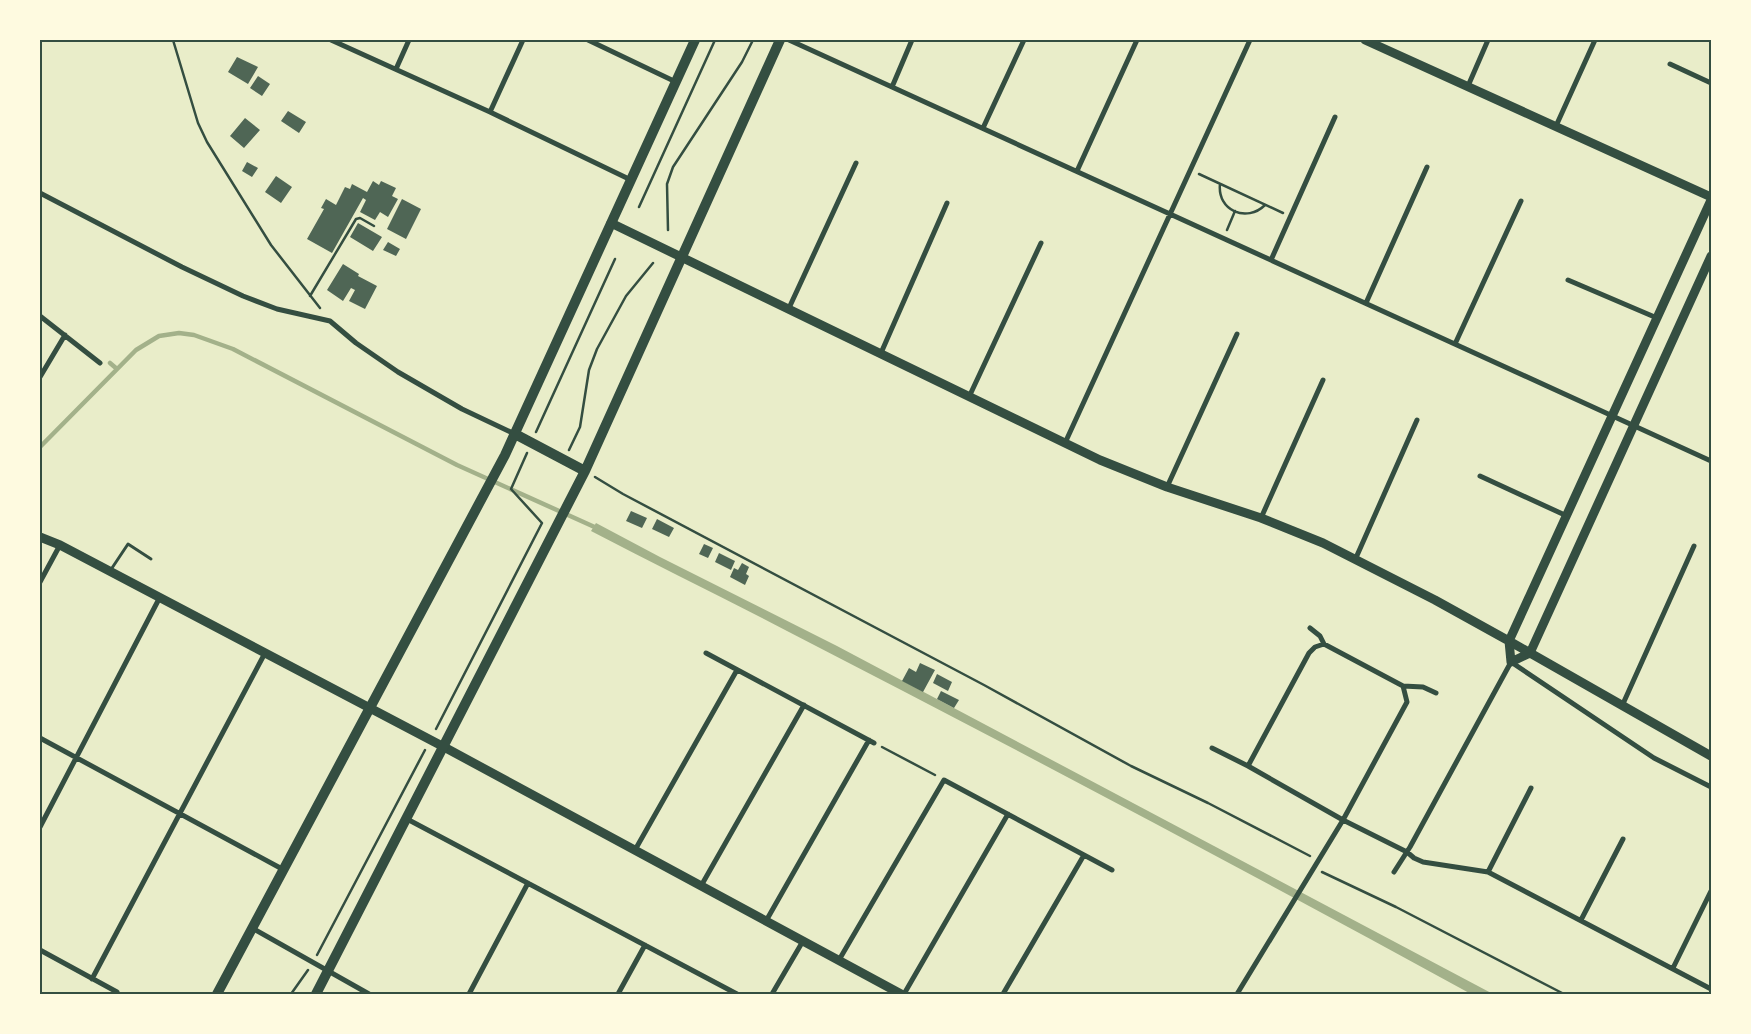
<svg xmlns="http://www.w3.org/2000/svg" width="1751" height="1034" font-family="Ubuntu,sans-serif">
	<rect width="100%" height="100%" fill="#e9edc9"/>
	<path fill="#a3b18a" d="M596 523 660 557 837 646 1493 994H1471C1245 870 1016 749 787 631 722 597 656 565 591 531Z"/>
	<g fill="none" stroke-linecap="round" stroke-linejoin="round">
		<path stroke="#a3b18a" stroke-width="4.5" d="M110 363 117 369
			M40 447 136 350 159 336 179 333 194 335 233 349 457 465 599 529"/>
	</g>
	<path fill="#4f6655" d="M237 57 258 67 248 84 228 72Z
		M258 76 270 84 262 96 250 88Z
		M288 111 306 122 299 133 281 121Z
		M245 118 260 130 244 148 230 136Z
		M247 162 258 168 252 177 242 171Z
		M276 176 292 187 281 203 265 192Z
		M373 181 379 185 381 181 396 188 392 196 398 199 388 217 380 212 375 220 360 212 366 200 363 198 332 253 307 239 324 209 321 208 326 199 336 205 345 187 350 189 352 184 367 192Z
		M402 199 421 209 406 239 387 229Z
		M358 223 382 237 373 251 350 237Z
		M388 242 400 249 396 256 383 250Z
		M343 264 359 274 358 276 377 286 365 309 349 301 355 290 351 288 343 301 327 290Z
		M631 511 647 518 642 528 626 521Z
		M657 519 674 528 669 537 652 529Z
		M704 544 713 548 708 558 699 554Z
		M719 553 735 561 731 570 715 562Z
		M742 563 749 567 746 574 749 576 745 585 730 577 734 568 738 570Z
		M920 663 935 670 923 692 902 681 909 668 916 672Z
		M937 674 952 682 948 691 933 683Z
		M941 691 959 700 954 708 937 699Z"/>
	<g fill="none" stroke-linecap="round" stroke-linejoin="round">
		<path stroke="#344e41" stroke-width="2.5" d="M173 40 198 123 207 142 271 245 320 308
			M1199 174 1283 213
			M1220 184C1217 211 1247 223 1265 205
			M639 207 715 40
			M668 230 667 184 673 167 742 62 753 40
			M1227 230 1235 211
			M310 296 356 219 360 218 374 226
			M536 432 615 259
			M569 450 580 427 589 370 597 349 626 296 653 263
			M595 477 623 494 984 685 1131 766 1208 803 1310 856
			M436 729 542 523 511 489 527 453
			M882 747 935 775
			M1322 872 1396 907 1564 994
			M317 955 425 750
			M291 994 308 970"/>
		<path stroke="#344e41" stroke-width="3" d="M110 571 128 544 151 559"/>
		<path stroke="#344e41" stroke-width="5" d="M331 40 490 112 631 180
			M588 40 676 82
			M789 40 1711 461
			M1670 64 1711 83
			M396 69 409 40
			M1468 86 1488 40
			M892 87 912 40
			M490 112 523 40
			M1556 126 1595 40
			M983 128 1024 40
			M1077 171 1137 40
			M40 193 182 267 243 296 277 309 330 321 356 343 398 372 462 409 515 434
			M1271 260 1335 117
			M1568 280 1657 318
			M1366 303 1427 167
			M789 308 856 163
			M40 316 100 363
			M1455 344 1521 201
			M881 353 947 203
			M40 377 65 335
			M969 397 1041 243
			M1065 443 1250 40
			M1480 476 1567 516
			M1167 487 1237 334
			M1261 518 1323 380
			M1355 560 1417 420
			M40 582 60 545
			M706 653 874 743
			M1403 686 1423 687 1436 693
			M1622 706 1694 546
			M40 738 284 870
			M1212 748 1248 766 1343 820 1407 852 1414 858 1423 862 1488 872 1711 989
			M1248 766 1309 653 1315 647 1324 644
			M407 819 737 994
			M40 827 160 597
			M635 850 737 670
			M1394 872 1410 847 1511 662 1654 758 1711 787
			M1488 872 1531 788
			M701 886 804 705
			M1581 920 1623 839
			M766 921 869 740
			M252 928 369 994
			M40 950 117 992
			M839 960 944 780 1112 870
			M1673 968 1711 891
			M92 979 265 653
			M469 994 528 883
			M618 994 645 945
			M772 994 803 941
			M904 994 1008 814
			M1003 994 1084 855
			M1237 994 1343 820 1407 702 1403 686 1324 644 1320 636 1310 628"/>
		<path stroke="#344e41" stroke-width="9" d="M1365 40 1711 197
			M1711 200 1509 641 1511 662 1530 653 1711 256
			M611 223 1100 460 1167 487 1261 518 1323 543 1435 600 1509 641 1711 756
			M444 747 901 994"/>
		<path stroke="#344e41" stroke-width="9" d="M40 537 60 545 444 747"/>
		<path stroke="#344e41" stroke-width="10" d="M515 434 585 471
			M217 994 505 455 695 40
			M316 994 585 471 780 40"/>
	</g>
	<rect width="1751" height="1034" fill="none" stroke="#fefae0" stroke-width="82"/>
	<rect x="41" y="41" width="1669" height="952" fill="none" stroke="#344e41" stroke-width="2"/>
</svg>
